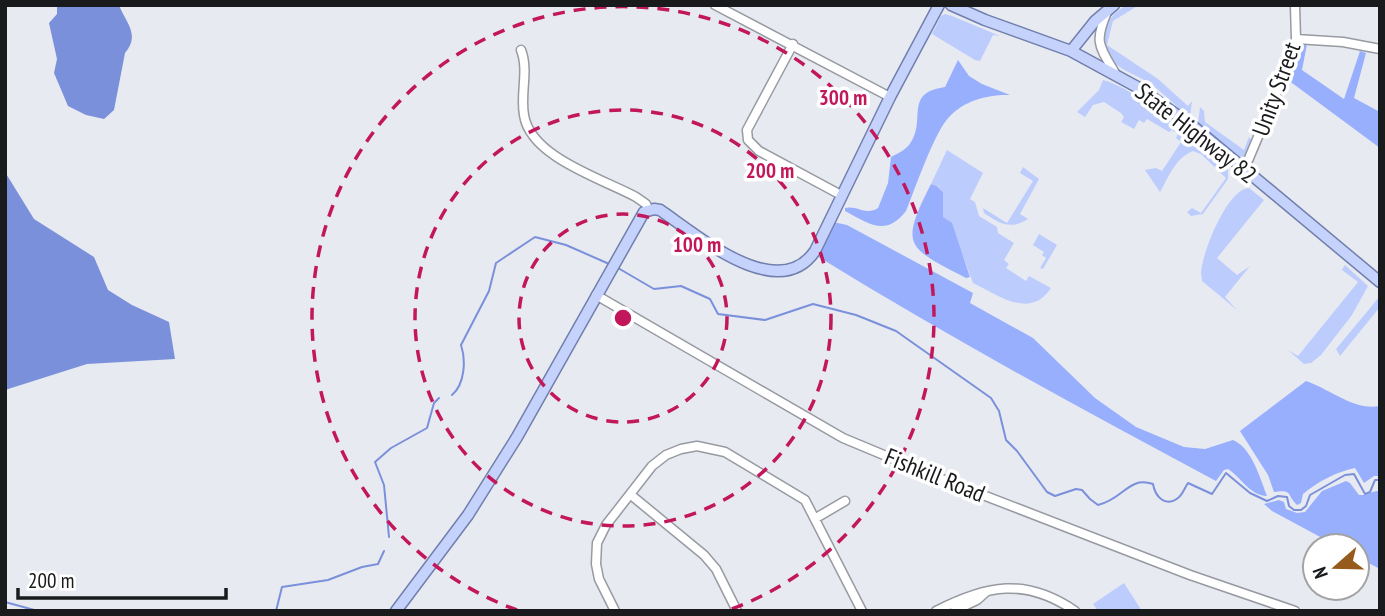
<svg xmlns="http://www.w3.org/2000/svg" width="1385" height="616" font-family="'PT Sans Narrow',sans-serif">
	<rect width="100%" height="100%" fill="#e8eaf2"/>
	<path fill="#bcccfd" d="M1127 5H1139L1113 21 1107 45 1158 79 1188 106 1192 101 1190 117C1177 108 1166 95 1152 85 1140 76 1121 71 1110 59 1092 39 1107 16 1127 5Z
		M945 14 952 16 1000 36 993 35 980 61 975 60 932 34 941 16Z
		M1103 80C1137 88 1199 145 1228 168V179L1203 214 1191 216 1187 212 1192 208 1201 213 1226 178 1201 154 1193 151C1175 158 1169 177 1160 192L1145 170 1156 168 1162 171 1181 142 1176 138 1178 134 1172 130 1169 132 1147 119 1144 123 1139 120 1134 129 1121 122 1124 117 1121 113 1104 102 1093 105 1085 117 1077 112 1099 90Z
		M1200 107 1204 111 1205 122 1244 150 1249 137 1252 141 1246 156 1238 157 1198 124Z
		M947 150 983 173 970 199 975 202 979 216 997 227 998 233 1014 243 1004 260 1009 264 1006 268 1026 281 1029 276 1051 288C1030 320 998 295 973 283L963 256 943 217V192L938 186 931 184Z
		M1023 167 1039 179 1020 214 1028 219C1010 230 1000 224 984 213L983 208 1007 223 1033 181 1020 173Z
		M1249 188 1264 200 1217 258 1237 275 1250 266 1225 297 1237 310 1202 281 1201 273C1202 253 1227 189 1249 188Z
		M1039 234 1057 245 1043 269 1040 268 1046 258 1042 255 1044 252 1033 245Z
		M1345 265 1368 286 1352 315 1321 355 1311 363 1304 364 1288 350 1298 356 1358 282 1342 270 1341 271Z
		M1380 296V307L1340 356 1336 349Z
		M1124 583 1142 611H1098L1093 604Z"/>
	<path fill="#98affd" d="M1300 42 1307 44 1302 70 1344 99 1360 51 1366 53 1354 98 1380 112V148L1288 80Z
		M958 60 969 76 982 84 1010 95C990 94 965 100 950 116 935 130 915 189 906 211 886 237 869 224 845 211V208C857 205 866 216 878 208L888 183 891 157C897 154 905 150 909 145 928 121 902 93 945 87Z
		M931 184 937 186 943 192V217L952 223 970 277 966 278C907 247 899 247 931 184Z
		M833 222 847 225 973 293 970 303 1033 338 1095 398 1136 427 1184 447 1205 449 1233 440C1252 448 1260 478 1267 496 1249 495 1242 478 1228 469L1224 470 1216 481C1081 409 947 336 817 256Z
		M1306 381C1330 389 1354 411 1380 406V476H1374L1364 483 1355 468C1336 472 1319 481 1303 494L1301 503 1297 505C1286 494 1293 489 1274 492L1268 475 1240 431Z
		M1346 481 1350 483 1359 495C1368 496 1372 490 1380 491V569L1357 557V546H1337L1272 511 1264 504 1279 500 1284 502 1286 509 1297 513 1305 512 1322 491Z"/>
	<path fill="#7a90da" d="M57 5H119C125 22 141 34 125 53L114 110 104 119 86 115 68 106 54 73 57 59 49 23 57 14Z
		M5 172 34 219 94 257 108 290 132 305 169 322 175 359 87 364 5 390Z"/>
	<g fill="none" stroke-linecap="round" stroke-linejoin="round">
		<path stroke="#7a90da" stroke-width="2" d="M618 268 654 289 681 286 710 299 718 314 765 320 813 304 856 315 896 331 991 398 999 411 1006 440 1017 451 1047 492 1055 496 1076 489 1082 490 1090 499 1098 505C1124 499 1128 476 1153 484 1155 496 1165 508 1178 498 1183 494 1185 487 1188 483L1212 494 1226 473 1250 493 1267 501 1278 496 1287 497 1289 506 1294 510H1301L1306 506 1310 495 1345 475 1354 474 1365 494 1370 492 1375 480H1380
			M452 395C465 384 466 360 461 345L489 291 496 263 535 237 566 245 607 263
			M389 537 384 485 375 462 391 448 427 428 434 403 439 398
			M5 602 38 611
			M276 611 282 587 328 580 362 567 378 564 384 551"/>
		<defs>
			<path id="minor" d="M715 5 890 97
				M1107 12C1094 42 1099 46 1115 73
				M1296 39 1343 42 1380 49
				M793 44 747 130 748 140 759 151 841 195
				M521 50C529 70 520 94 524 115 530 157 603 179 636 197L646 204 649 210
				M1244 170 1288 66 1296 39 1295 5
				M596 295 843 438 939 478 1190 575 1295 611
				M631 495 704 555 716 569 737 611
				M816 518 845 501
				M615 611 599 579 596 564 597 543 606 525 652 466 666 455 681 449 697 446 725 452 805 500 862 611
				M936 611C987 585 1025 577 1075 611
				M954 611 977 600 986 592"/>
			<path id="major" d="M951 5 985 20 1071 51 1139 88 1194 127 1380 282
				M1071 51 1095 21 1114 5
				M396 611 468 515 517 437 644 212 654 209 660 210C697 235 778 305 815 251L890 97 939 5"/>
		</defs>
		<use href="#minor" stroke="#979aa1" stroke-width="11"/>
		<use href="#major" stroke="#707fac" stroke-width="13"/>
		<use href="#minor" stroke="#fff" stroke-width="8"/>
		<use href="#major" stroke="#c5d3fc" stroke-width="10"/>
	</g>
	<g fill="none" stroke="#c2185b" stroke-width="3.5" stroke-dasharray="12 9">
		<circle cx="623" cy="318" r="104"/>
		<circle cx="623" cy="318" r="208"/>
		<path d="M517 610A311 311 0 1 1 729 610"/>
	</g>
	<g text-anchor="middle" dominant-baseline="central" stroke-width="7" stroke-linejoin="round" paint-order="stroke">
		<g font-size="24" fill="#191a1c" stroke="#fff">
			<text transform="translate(1276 89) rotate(-70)">Unity Street</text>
			<text transform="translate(1196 133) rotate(38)">State Highway 82</text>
			<text transform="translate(935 475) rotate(22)">Fishkill Road</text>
		</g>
	</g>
	<circle cx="623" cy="318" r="10" fill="#c2185b" stroke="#fff" stroke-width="3.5"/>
	<g font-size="21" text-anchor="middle" font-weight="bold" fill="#c2185b" stroke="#fff" stroke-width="7" stroke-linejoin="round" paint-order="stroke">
		<text x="843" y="105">300 m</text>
		<text x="770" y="178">200 m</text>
		<text x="697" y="252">100 m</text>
	</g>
	<rect width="1385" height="616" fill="none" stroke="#191a1c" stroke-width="14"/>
	<g transform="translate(1336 567) rotate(250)"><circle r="33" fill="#ffffff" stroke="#a3a3a4" stroke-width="2"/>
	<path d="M0-5L12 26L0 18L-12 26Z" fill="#975a1d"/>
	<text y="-10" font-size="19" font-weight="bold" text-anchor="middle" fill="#191a1c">N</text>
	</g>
	<path d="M18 588v10h208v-10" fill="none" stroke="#191a1c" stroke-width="3.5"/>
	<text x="28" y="588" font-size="21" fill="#191a1c" stroke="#ffffff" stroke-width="5" paint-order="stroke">200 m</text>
</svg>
